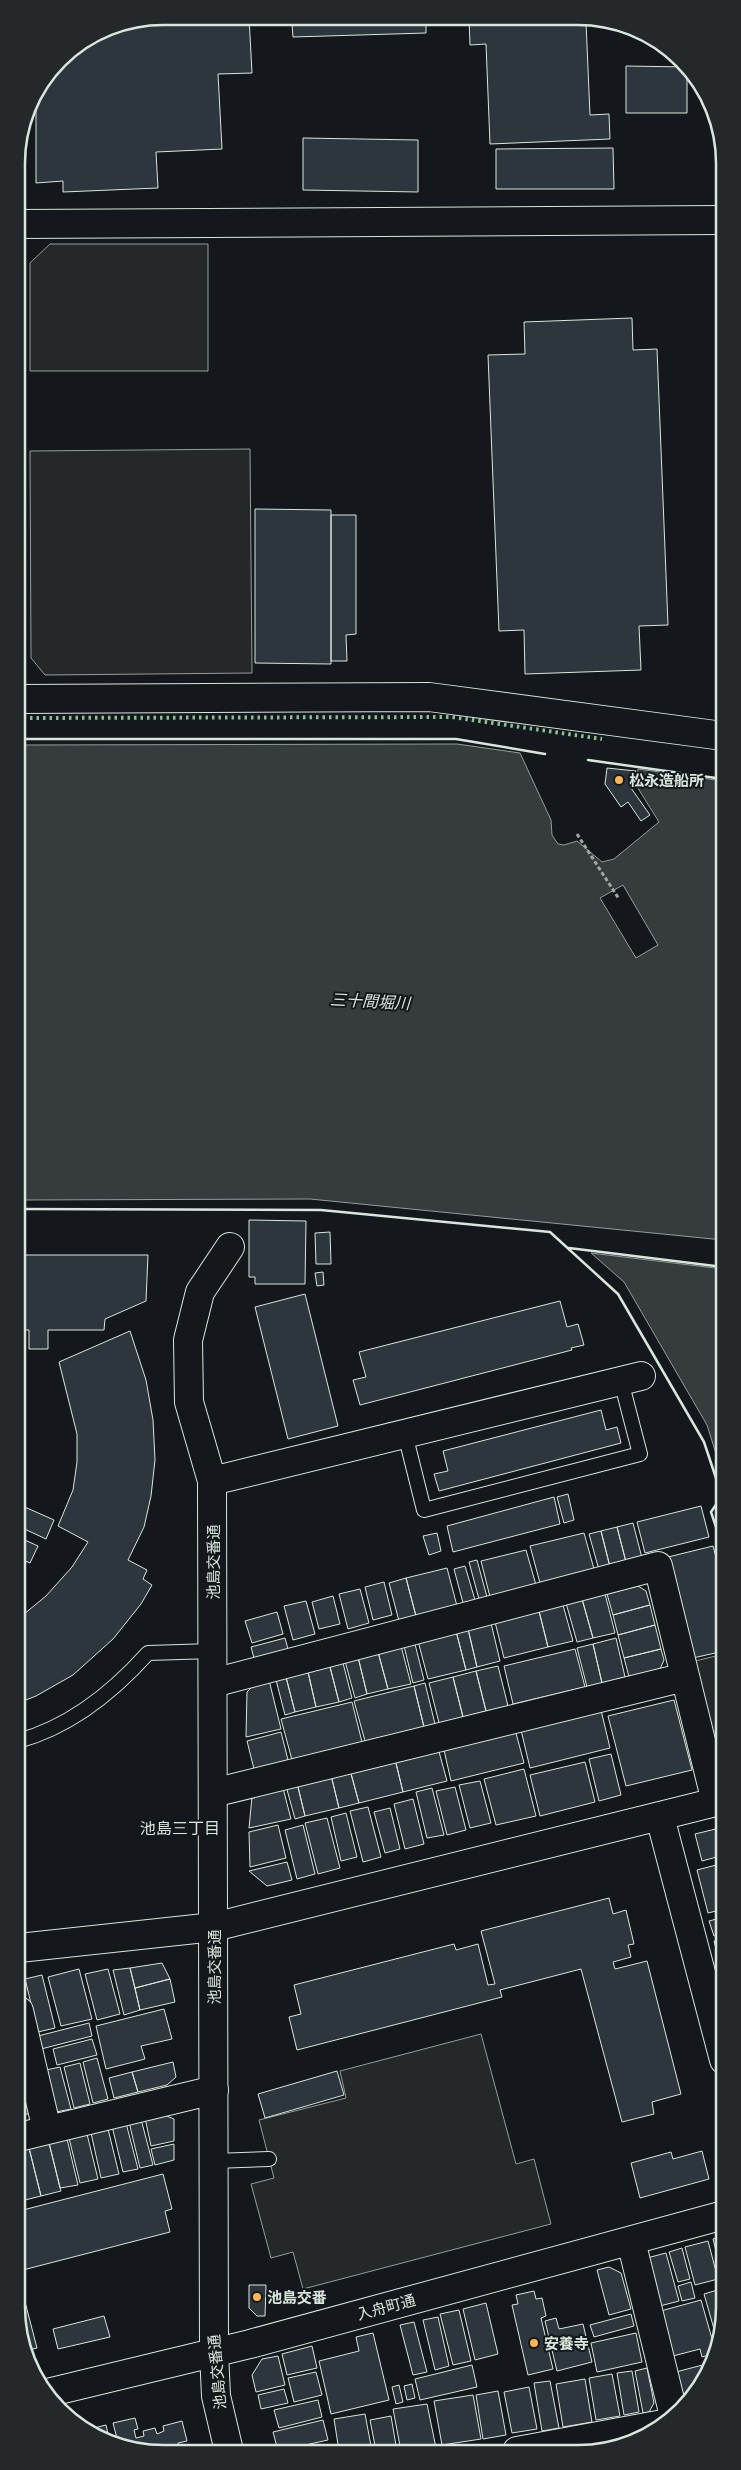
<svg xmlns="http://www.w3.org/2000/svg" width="741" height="2470" font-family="Manrope,'Noto Sans JP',sans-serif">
	<rect width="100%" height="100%" fill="#14181c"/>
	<path fill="#24282b" stroke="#939e99" d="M50 244H208V371H30V263Z
		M250 449 252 673 45 675 31 658 30 451Z
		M724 1654V1763L718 1755 695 1661Z
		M481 2034 516 2164 534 2159 551 2224 303 2289 293 2252 271 2258 251 2184 274 2178 259 2120 346 2098 340 2071Z"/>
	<path fill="#363b3e" stroke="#939e99" d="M457 744 520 753 551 820 552 835 558 844 564 845 577 841 602 862 614 859 659 822 636 785 638 769 723 781V1240L310 1199 18 1200 17 745Z
		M591 1253 723 1269V1476L707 1425 624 1282Z"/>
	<path fill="#14181c" stroke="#939e99" d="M623 885 658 945 636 958 600 898Z"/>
	<path fill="#2c363c" stroke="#d8e6dc" d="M163 16 249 17 252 73 218 74 222 149 156 152 158 188 63 192V181L36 183V92L59 59 107 27Z
		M268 17 426 18V33L293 37 292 24H268Z
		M469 18 596 19V22H586L590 115 609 114 610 139 490 144 486 44 470 45Z
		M626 66 687 67V113H626Z
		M303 138 418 140V192L303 190Z
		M613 148 614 189H496V149Z
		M632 318 633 350 657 349 668 625 639 626 641 670 525 674 524 630 499 631 488 355 525 354 524 322Z
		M255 509 331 510V664L255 663Z
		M331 515H356V634L346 635 347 661H331Z
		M607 768 636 771 634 788H631L650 815 641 821 628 802 621 807 605 784Z
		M249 1220 306 1221 305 1284H255V1277H249Z
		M330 1232 331 1264H316L315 1233Z
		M18 1255H148L146 1301 105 1319 104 1330H48V1349H29V1330H18Z
		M323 1272 324 1285 317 1286 315 1273Z
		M305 1294 338 1426 288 1439 255 1307Z
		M560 1301 567 1327 578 1324 584 1345 571 1348 572 1350 360 1405 353 1380 366 1377 359 1352Z
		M130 1331 146 1380 153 1420 155 1460 151 1496 144 1527 128 1560 147 1570 143 1579 152 1585 141 1604 113 1639 73 1675 36 1696 18 1703V1619L46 1596 72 1567 88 1542 58 1526 73 1490 77 1462V1434L59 1362Z
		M18 1364 24 1373 18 1377Z
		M601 1410 606 1430 617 1427 621 1443 439 1491 434 1474 448 1471 443 1451Z
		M568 1494 574 1520 564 1523 557 1497Z
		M554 1497 560 1524 453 1552 447 1526Z
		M18 1504 54 1520 46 1539 18 1526Z
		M701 1506 709 1537 645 1553 637 1522Z
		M633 1523 642 1558 626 1562 617 1527Z
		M617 1527 626 1562 610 1567 601 1531Z
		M601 1531 610 1567 599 1570 589 1534Z
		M437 1533 441 1551 429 1555 423 1536Z
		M584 1533 594 1569 540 1583 530 1546Z
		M18 1537 38 1546 30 1563 18 1558Z
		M713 1546 724 1587V1651L693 1658 668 1557Z
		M526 1550 536 1585 490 1597 481 1561Z
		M477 1560 487 1597 479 1599 469 1562Z
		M465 1566 475 1600 463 1603 454 1569Z
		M447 1568 457 1606 416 1616 406 1578Z
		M406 1578 416 1616 399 1621 389 1583Z
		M384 1582 392 1615 373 1620 365 1587Z
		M638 1586 646 1591 650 1605 613 1615 607 1594Z
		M360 1589 369 1623 348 1629 339 1594Z
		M605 1594 615 1633 593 1638 582 1599Z
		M333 1596 340 1624 319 1629 312 1602Z
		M582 1599 593 1638 577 1642 566 1603Z
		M306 1601 315 1634 293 1640 284 1606Z
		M563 1605 573 1641 548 1647 539 1611Z
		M650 1605 655 1625 618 1635 613 1615Z
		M539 1611 548 1647 504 1658 495 1622Z
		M277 1612 283 1634 252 1643 245 1621Z
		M491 1623 500 1661 477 1667 468 1629Z
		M655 1625 661 1649 624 1658 618 1635Z
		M468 1629 477 1667 466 1670 456 1631Z
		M456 1631 466 1670 428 1679 418 1641Z
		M285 1638 288 1649 254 1658 251 1647Z
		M616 1638 625 1677 602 1683 593 1644Z
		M415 1644 424 1680 413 1683 404 1646Z
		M593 1644 602 1683 587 1687 577 1648Z
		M401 1646 411 1684 388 1689 378 1652Z
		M575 1649 585 1687 513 1704 504 1666Z
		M661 1649 664 1660 660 1669 629 1677 624 1658Z
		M378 1652 388 1689 367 1694 358 1657Z
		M358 1657 367 1694 355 1698 345 1661Z
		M343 1663 352 1698 339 1702 330 1667Z
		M498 1666 508 1706 486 1711 476 1671Z
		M330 1667 339 1702 316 1707 308 1672Z
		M476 1671 486 1711 463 1717 453 1677Z
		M308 1672 316 1707 295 1712 286 1677Z
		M286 1677 295 1712 285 1715 276 1680Z
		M453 1677 463 1717 439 1723 429 1683Z
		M269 1680 281 1729 246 1737 247 1692 255 1684Z
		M425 1683 435 1724 424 1727 414 1686Z
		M414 1686 424 1727 365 1741 354 1701Z
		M674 1700 692 1770 626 1786 608 1716Z
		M352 1702 362 1742 292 1760 281 1719Z
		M601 1710 610 1748 530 1768 521 1730Z
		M281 1732 288 1760 254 1769 247 1741Z
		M516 1733 524 1763 451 1781 444 1750Z
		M438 1748 447 1781 403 1792 395 1759Z
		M611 1754 621 1795 599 1801 589 1759Z
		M395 1759 403 1792 359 1803 350 1770Z
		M585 1762 595 1802 540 1816 530 1775Z
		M524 1769 536 1816 496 1825 484 1779Z
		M350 1770 359 1803 339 1808 331 1775Z
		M331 1775 339 1808 305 1816 297 1783Z
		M480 1781 491 1823 470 1828 459 1785Z
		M297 1783 305 1816 295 1819 286 1786Z
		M455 1787 466 1830 447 1835 436 1791Z
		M283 1788 291 1819 249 1828 252 1797Z
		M432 1788 444 1835 427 1838 416 1792Z
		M413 1799 424 1844 405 1849 394 1804Z
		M368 1807 381 1857 363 1862 350 1811Z
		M390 1808 400 1849 385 1853 374 1812Z
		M346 1813 357 1857 341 1861 331 1817Z
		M327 1818 340 1868 318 1874 305 1823Z
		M278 1825 286 1858 250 1867 249 1832Z
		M303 1825 315 1874 297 1879 285 1830Z
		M724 1827V1855L702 1861 695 1834Z
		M287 1862 292 1880 267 1886 249 1871Z
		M724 1863V1909L708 1913 697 1870Z
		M609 1898 613 1914 626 1910 634 1944 628 1945 631 1957 613 1962 615 1969 647 1961 681 2094 652 2102 654 2114 622 2122 581 1969 500 1990 502 1997 297 2050 289 2017 301 2014 294 1985 454 1944 456 1950 478 1944 488 1985 495 1984 481 1931Z
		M724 1917V1934L714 1936 709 1921Z
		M724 1938V1974L723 1975 714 1941Z
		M162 1963 170 1979 135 1988 130 1968Z
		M130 1968 140 2010 124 2015 113 1970Z
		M79 1969 92 2019 61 2026 48 1977Z
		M108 1969 120 2014 97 2020 85 1974Z
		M42 1975 55 2028 38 2032 25 1979Z
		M170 1979 175 2002 140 2010 135 1988Z
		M164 2009 172 2039 141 2046 145 2059 106 2069 96 2026Z
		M89 2023 92 2036 41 2049 38 2036Z
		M92 2039 97 2055 57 2065 53 2049Z
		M97 2058 108 2099 93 2103 83 2062Z
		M173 2062 176 2077 167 2085 138 2092 132 2072Z
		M80 2063 90 2104 74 2108 64 2067Z
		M60 2067 71 2109 56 2112 46 2070Z
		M337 2071 344 2095 265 2118 258 2094Z
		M132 2072 138 2092 114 2098 109 2078Z
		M19 2074H21L31 2113 19 2116Z
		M162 2114 174 2119V2141L151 2146 145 2118Z
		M141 2119 153 2165 140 2168 129 2122Z
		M126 2123 138 2169 123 2172 112 2126Z
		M108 2129 119 2174 101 2178 91 2133Z
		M87 2134 98 2179 80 2183 69 2138Z
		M67 2139 78 2185 60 2188 49 2143Z
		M49 2143 61 2191 41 2196 29 2148Z
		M174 2144V2160L155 2165 151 2149Z
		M29 2148 41 2196 21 2201 19 2150Z
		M702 2151 709 2179 640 2198 631 2163 671 2152 673 2159Z
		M163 2174 172 2209 165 2211 170 2232 19 2271V2211Z
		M724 2236V2257L718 2259 713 2239Z
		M708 2241 718 2279 695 2285 685 2247Z
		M682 2248 690 2279 678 2282 669 2252Z
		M666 2253 679 2301 656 2307 643 2259Z
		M724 2261V2282L719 2263Z
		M609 2267 621 2273 631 2309 609 2315 597 2270Z
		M691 2282 695 2298 682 2301 678 2286Z
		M249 2285H266L265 2316H257L249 2308Z
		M724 2288V2316L718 2343 704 2294Z
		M534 2291 536 2299 542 2298 546 2316 541 2318 553 2369 528 2375 512 2305 518 2304 516 2295Z
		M24 2298 37 2348 24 2351 19 2335V2299Z
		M701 2300 716 2353 702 2357 700 2349 669 2357 657 2312Z
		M486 2303 498 2354 475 2360 463 2309Z
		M459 2310 471 2361 453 2365 440 2314Z
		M631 2314 634 2326 594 2337 590 2325Z
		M104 2316 110 2337 58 2349 53 2329Z
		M438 2317 449 2366 435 2370 423 2320Z
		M556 2318 559 2329 583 2324 592 2362 557 2371 545 2321Z
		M414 2322 427 2372 413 2375 400 2325Z
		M373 2333 389 2400 331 2414 319 2361 359 2351 356 2337Z
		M636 2333 642 2362 597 2372 591 2343Z
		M312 2346 317 2368 287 2375 282 2354Z
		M278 2356 285 2385 256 2392 252 2375 262 2359Z
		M714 2362 689 2403 686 2393 678 2396 672 2373Z
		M472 2365 477 2387 420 2400 415 2379Z
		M647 2368 654 2403 649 2412 643 2413 635 2371Z
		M632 2371 639 2412 624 2415 617 2373Z
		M316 2372 322 2395 294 2402 288 2378Z
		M612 2374 620 2416 596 2420 589 2378Z
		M585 2379 592 2422 563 2427 556 2384Z
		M550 2381 559 2428 542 2431 534 2383Z
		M412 2384 415 2398 407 2400 404 2386Z
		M399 2385 403 2402 396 2404 392 2387Z
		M529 2387 537 2429 512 2433 504 2392Z
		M284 2389 288 2403 261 2409 258 2395Z
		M498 2391 506 2435 483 2439 476 2395Z
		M473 2395 481 2439 442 2445 434 2401Z
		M318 2400 322 2417 279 2428 274 2410Z
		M427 2404 436 2448 401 2451 393 2409Z
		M365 2414 372 2451H339L334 2419Z
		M391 2416 397 2451H376L370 2420Z
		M135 2418 138 2429 134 2430 136 2438 144 2436 143 2431 155 2428 157 2434 164 2431 163 2426 182 2421 187 2441 178 2443 179 2449 170 2451H135L119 2446 113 2423Z
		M323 2420 328 2440 278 2451 273 2432Z
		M106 2425 110 2443 98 2438 86 2430Z
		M331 2447 332 2451H316Z"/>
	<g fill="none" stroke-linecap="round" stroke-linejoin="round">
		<defs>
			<path id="service" d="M405 1434 424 1510 640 1454 621 1381
				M18 1741C70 1727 113 1692 148 1653L213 1651
				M214 2161 269 2159"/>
			<path id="minor" d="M17 224 722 220
				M17 699 429 697 723 736
				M230 1247 200 1292 188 1340 189 1402 212 1481 641 1376
				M213 1683 658 1566 716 1802
				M213 1793 685 1677
				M660 1817 724 2060
				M19 1948 214 1927 724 1800
				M19 2011 47 2130
				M19 2137 214 2090
				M631 2241 674 2416
				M517 2451 663 2424"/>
			<path id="tertiary" d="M212 1481 214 2352 216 2396 229 2451
				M47 2393 250 2344 724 2215"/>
		</defs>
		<use href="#service" stroke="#d8e6dc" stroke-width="16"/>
		<use href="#minor" stroke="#d8e6dc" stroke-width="30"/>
		<use href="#tertiary" stroke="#d8e6dc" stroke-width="30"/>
		<path stroke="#9da8a2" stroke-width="3" stroke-dasharray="4 2.5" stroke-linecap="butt" d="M577 834 619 899"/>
		<use href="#service" stroke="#14181c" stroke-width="14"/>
		<use href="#minor" stroke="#14181c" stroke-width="28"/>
		<use href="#tertiary" stroke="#14181c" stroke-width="28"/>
		<path stroke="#8ac095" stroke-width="4" stroke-dasharray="2.5 4" stroke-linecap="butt" d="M17 718 452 717 602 739"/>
		<path stroke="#d8e6dc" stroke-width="2.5" d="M17 739H456L545 754
			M588 760 723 779
			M18 1209 321 1210 550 1232 618 1294 704 1442 722 1496 711 1512 724 1551
			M569 1248 723 1267"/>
	</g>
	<g fill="#ffb74d" stroke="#14181c" stroke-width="2">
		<circle cx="619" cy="780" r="5"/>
		<circle cx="257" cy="2297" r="5"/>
		<circle cx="534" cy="2343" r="5"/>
	</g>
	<g text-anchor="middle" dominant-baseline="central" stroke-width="4" stroke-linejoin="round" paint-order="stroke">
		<g font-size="15" font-weight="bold" fill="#d8e6dc" stroke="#14181c" text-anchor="start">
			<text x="629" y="780">松永造船所</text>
			<text x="267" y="2297">池島交番</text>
			<text x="544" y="2343">安養寺</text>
		</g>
		<g font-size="15" fill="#d8e6dc" stroke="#14181c">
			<text transform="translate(213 1562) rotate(-90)">池島交番通</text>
			<text transform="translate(214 1967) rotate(-90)">池島交番通</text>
			<text transform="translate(386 2307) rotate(-15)">入舟町通</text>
			<text transform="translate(217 2372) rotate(-95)">池島交番通</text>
		</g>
		<g font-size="16" font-style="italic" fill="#d8e6dc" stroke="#14181c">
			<text transform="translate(370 1001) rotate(3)">三十間堀川</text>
		</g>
		<g font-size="16" fill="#d8e6dc" stroke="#14181c">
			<text x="180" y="1828">池島三丁目</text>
		</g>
	</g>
	<path d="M0 0H741V2470H0ZM163 25H578A138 138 0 0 1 716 163V2307A138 138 0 0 1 578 2445H163A138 138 0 0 1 25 2307V163A138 138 0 0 1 163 25Z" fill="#24282b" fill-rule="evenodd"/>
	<path fill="none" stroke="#d8e6dc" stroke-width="2.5" d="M163 25H578A138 138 0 0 1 716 163V2307A138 138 0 0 1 578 2445H163A138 138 0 0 1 25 2307V163A138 138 0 0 1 163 25Z"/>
</svg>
